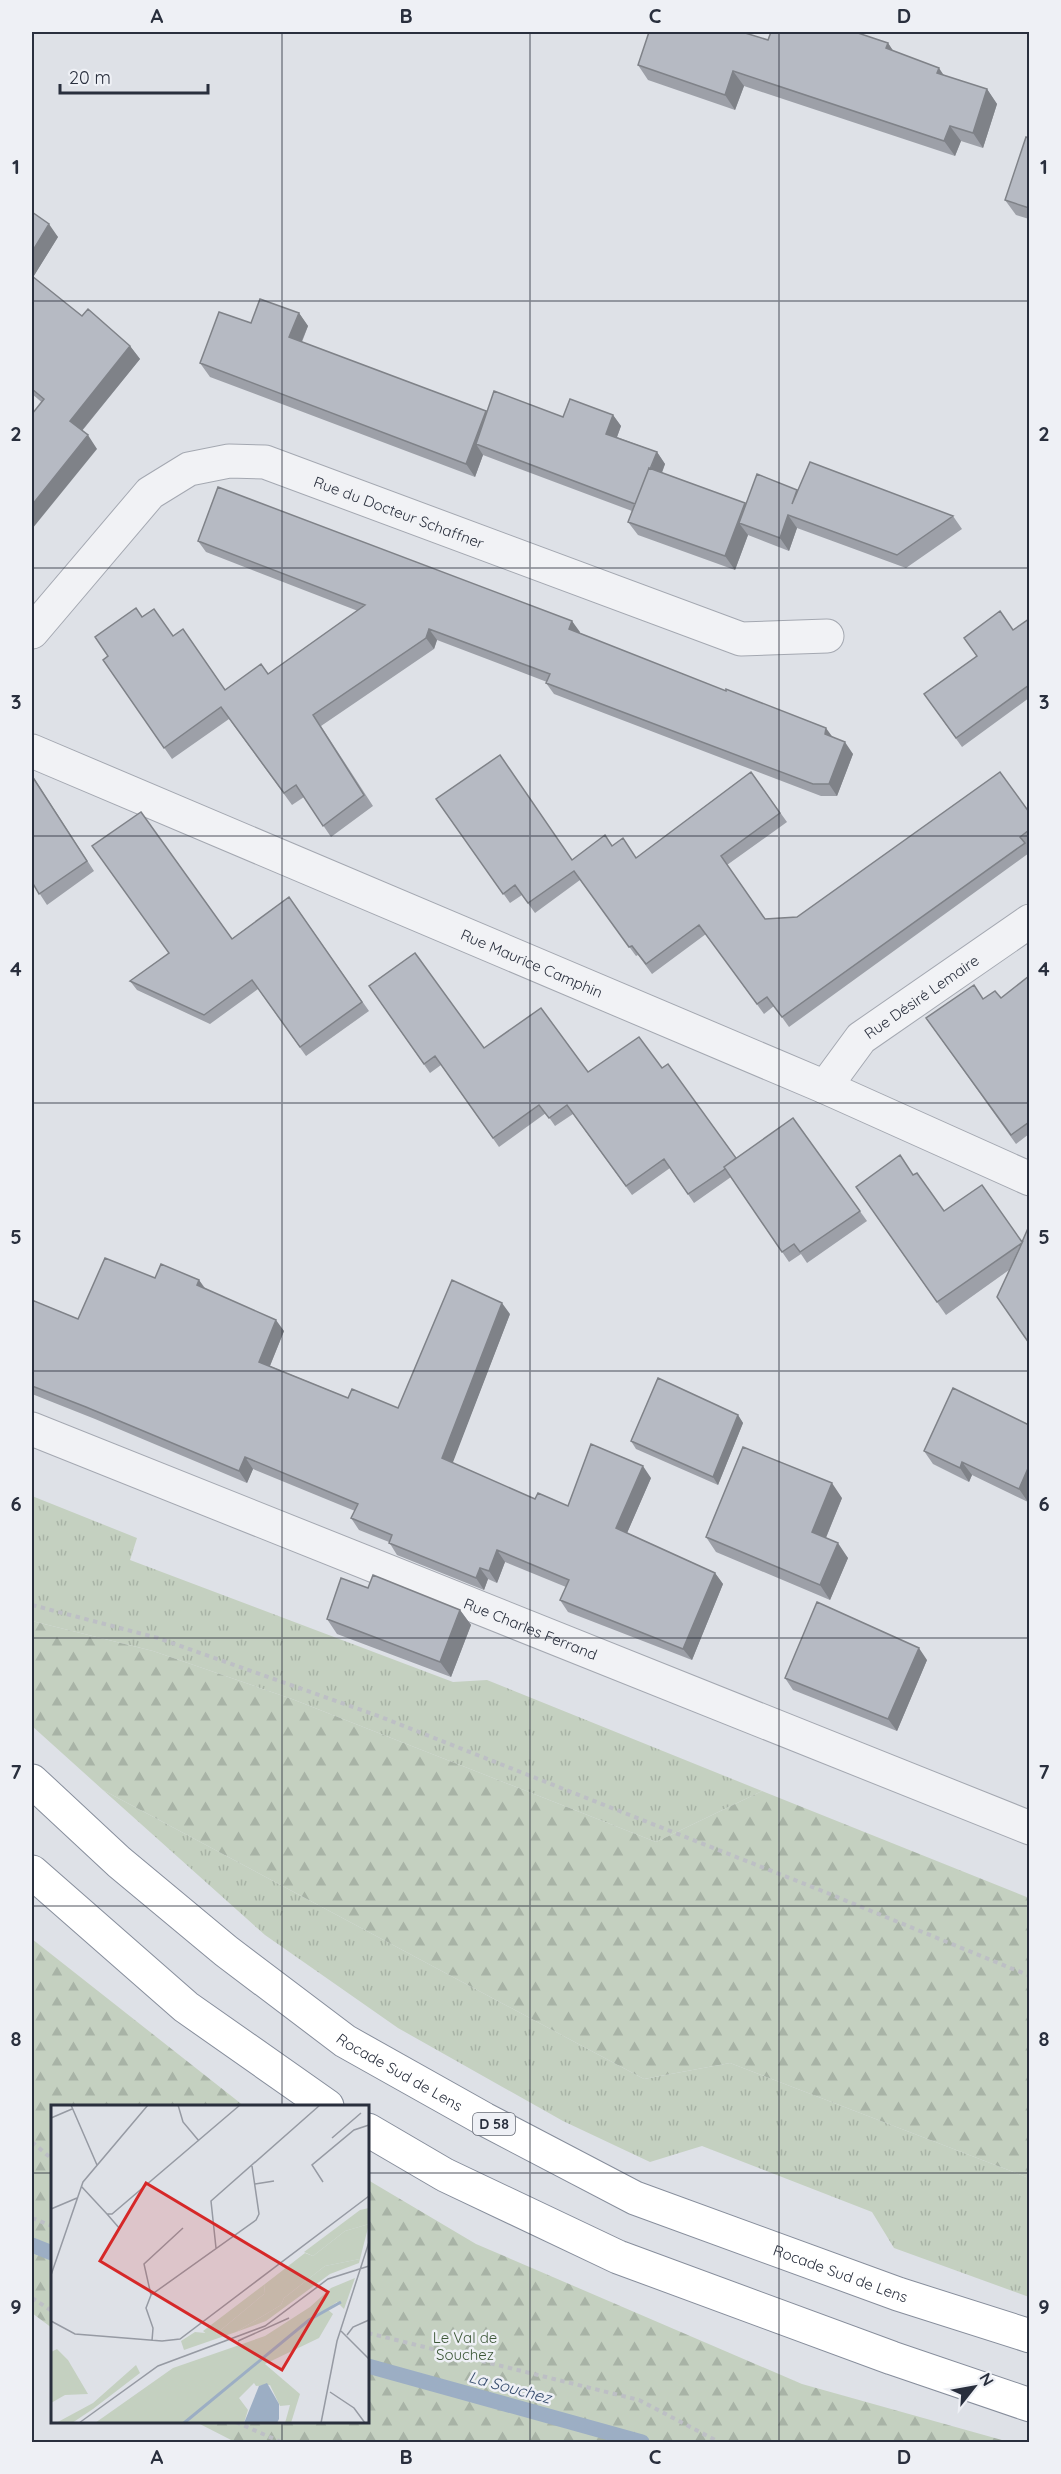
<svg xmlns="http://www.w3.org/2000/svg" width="1061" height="2474" font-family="Quicksand,sans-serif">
	<defs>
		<pattern id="grass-tufts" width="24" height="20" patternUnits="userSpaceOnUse" patternTransform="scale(1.5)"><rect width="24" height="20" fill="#c4d0c0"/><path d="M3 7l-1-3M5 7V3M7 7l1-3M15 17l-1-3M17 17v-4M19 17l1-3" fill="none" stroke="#a8b3a6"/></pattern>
		<pattern id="forest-firs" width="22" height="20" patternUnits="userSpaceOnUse" patternTransform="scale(1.5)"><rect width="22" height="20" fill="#c4d0c0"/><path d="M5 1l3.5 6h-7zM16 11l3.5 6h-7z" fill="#a8b3a6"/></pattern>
	</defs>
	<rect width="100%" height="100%" fill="#dee1e7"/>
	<path fill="url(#grass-tufts)" d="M32 1496 137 1538 130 1560 453 1682 487 1680 762 1791 656 1842 292 1699 153 1651 32 1621Z
		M103 1790 644 2079 730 2063 1029 2178V2297L894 2248 872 2212 702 2146 650 2162 563 2121 398 2028 265 1935Z"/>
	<path fill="url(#forest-firs)" d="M32 1621 153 1651 292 1699 656 1842 762 1791 1029 1898V2178L730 2063 644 2079 103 1790 32 1726Z
		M32 1939 244 2106H52V2328L32 2313Z
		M368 2180 476 2244 802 2384 1009 2442H235L196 2422H368Z"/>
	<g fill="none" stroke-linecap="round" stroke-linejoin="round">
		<path stroke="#9caec4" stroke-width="15" d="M32 2245 52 2253
			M368 2366 642 2442"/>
		<defs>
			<g id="minor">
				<path id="s1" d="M32 632 150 493 189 469 229 461 265 462 741 639 827 636"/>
				<path id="s2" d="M32 751 825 1087 1030 1179"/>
				<path id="s3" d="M825 1087 861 1038 1030 921"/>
			</g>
			<g id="tertiary">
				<path id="s4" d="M32 1429 1030 1828"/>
			</g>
			<g id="trunk">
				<path id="s5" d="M32 1781 119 1862 226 1951 345 2041 484 2119 635 2198 898 2294 1030 2336"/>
				<path d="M32 1872 186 2007 327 2106"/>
				<path d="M368 2130 445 2175 618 2257 892 2358 1030 2405"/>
			</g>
		</defs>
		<use href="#minor" stroke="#a4a8b1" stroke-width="35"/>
		<use href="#tertiary" stroke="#a4a8b1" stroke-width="35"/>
		<use href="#trunk" stroke="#878e9c" stroke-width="35"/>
		<path stroke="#bdbfc5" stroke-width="4" stroke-dasharray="4.5 4.5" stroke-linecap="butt" d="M32 1605 158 1638 381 1717 820 1890 1030 1976
			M32 2142 52 2159
			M32 2218 52 2226
			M32 2298 52 2311
			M368 2333 639 2400 719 2442
			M236 2422 281 2442"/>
		<use href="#minor" stroke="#f1f2f5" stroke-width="33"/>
		<use href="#tertiary" stroke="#f1f2f5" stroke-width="33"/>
		<use href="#trunk" stroke="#fff" stroke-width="33"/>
	</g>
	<path fill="#9da0a8" d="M768 40 888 43 893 51 943 75 987 89 997 104 983 148 961 141 955 156 744 86 735 110 648 80 638 65Z
		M1029 138V219L1016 215 1005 200Z
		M32 212 58 237 33 277 82 316 130 346 140 359 82 431 97 449 32 394Z
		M299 313 308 326 302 342 486 411 487 412 563 417 613 415 621 426 617 437 657 452 665 464 662 473 746 505 797 490 953 516 962 529 906 568 797 528 789 551 748 535 735 570 638 535 628 522 632 511 483 455 475 477 210 377 200 363 251 323Z
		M198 541 572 621 579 633 834 738 853 754 837 796H821L554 694 546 683 547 682 437 640 434 649 321 726 373 806 331 837 304 797 292 805 229 719 172 759 103 660 108 656 142 617 173 636 226 690 268 674 358 611 206 552Z
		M1029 619V698L962 747 924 694Z
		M751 772 787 822 727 865 765 919 797 917 1029 812V844L1027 846 1029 850V853L789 1027 774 1006 764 1014 706 934 652 974 638 955 636 956 580 880 535 913 522 895 510 903 436 799 572 860 613 845 636 858Z
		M32 775 94 871 47 905 32 882Z
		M289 897 369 1011 306 1056 258 989 210 1024 137 990 130 981 232 939Z
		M1029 976V1134L1016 1144 926 1018 983 999 1001 998Z
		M369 986 484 1048 588 1072 662 1068 736 1159 793 1118 867 1221 807 1263 801 1254 789 1262 731 1177 694 1203 670 1168 632 1195 573 1114 555 1126 546 1113 499 1147 441 1065 430 1073Z
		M914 1174 944 1211 1022 1242 1009 1270 946 1315 856 1187Z
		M155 1278 199 1280 205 1288 284 1331 270 1366 348 1398 398 1408 510 1314 452 1463 535 1499 568 1506 651 1478 627 1533 715 1573 723 1584 692 1660 568 1612 560 1600 566 1587 505 1562 497 1583 488 1579 484 1590 397 1555 389 1542 359 1530 351 1518 355 1511 253 1469 247 1483 95 1419 32 1394V1300L78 1319Z
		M738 1415 743 1423 718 1485 636 1449 631 1441Z
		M1029 1425 1028 1502 972 1475 969 1482 933 1464 924 1451Z
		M842 1498 826 1538 848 1558 830 1600 716 1552 706 1537Z
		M368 1588 460 1610 471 1625 451 1677 337 1634 327 1619Z
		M927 1660 897 1731 793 1690 785 1678Z"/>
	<path fill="#7f8288" d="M888 43 898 58 886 48Z
		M939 68 949 83 937 73Z
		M733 71 744 86 735 110 725 95Z
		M987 89 997 104 983 148 973 133Z
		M950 126 961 141 955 156 944 141Z
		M49 224 58 237 32 279V252Z
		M299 313 308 326 298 350 289 337Z
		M130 346 140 359 79 434 70 421Z
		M486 411 495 424 476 444 483 455 475 477 466 464Z
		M613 415 621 426 614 445 606 434Z
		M88 435 97 449 32 529V505Z
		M657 452 665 464 645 516 637 505Z
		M745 503 755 517 739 523 748 535 735 570 725 556Z
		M788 515 797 528 789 551 780 538Z
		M572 621 580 632 577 640 569 629Z
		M429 629 437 640 434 649 426 638Z
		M826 728 834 739 825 734Z
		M845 742 853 754 837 796 829 784Z
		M199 1280 207 1292 197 1285Z
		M502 1303 510 1314 450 1470 442 1458Z
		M276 1320 284 1331 267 1373 259 1362Z
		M738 1415 743 1423 718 1485 713 1477Z
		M245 1457 253 1469 247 1483 239 1471Z
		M962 1462 972 1475 969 1482 960 1468Z
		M643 1466 651 1478 624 1540 616 1528Z
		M1029 1466V1500L1028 1502 1019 1489Z
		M832 1483 842 1498 822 1547 812 1532Z
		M838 1543 848 1558 830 1600 820 1585Z
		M497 1550 505 1562 497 1583 489 1571Z
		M480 1568 488 1579 484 1590 476 1578Z
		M715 1573 723 1584 692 1660 683 1649Z
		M460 1610 471 1625 451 1677 440 1662Z
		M919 1648 927 1660 897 1731 888 1719Z"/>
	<path fill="#b6bac3" stroke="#7f8288" stroke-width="1.5" d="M649 32H742L768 40 771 32H855L888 43 886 48 939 68 937 73 987 89 973 133 950 126 944 141 733 71 725 95 638 65Z
		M1026 137 1029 138V208L1005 200Z
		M32 212 49 224 32 252Z
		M32 276 82 316 88 309 130 346 70 421 88 435 32 505V414L44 399 32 389Z
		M260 299 299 313 289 337 486 411 466 464 200 363 219 312 251 323Z
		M494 391 563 417 570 399 613 415 606 434 657 452 650 469 649 468 635 504 476 444Z
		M810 462 953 516 897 555 788 515 780 538 739 523 757 474 797 490 792 504Z
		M649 468 745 503 725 556 628 522Z
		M218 487 572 621 569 629 726 691V689L826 728 825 734 845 742 829 784H813L546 683 550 674 429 629 426 638 313 715 364 795 323 826 296 785 284 793 221 707 164 748 103 660 108 656 95 637 136 608 142 617 154 609 173 636 183 629 225 690 261 664 268 674 365 605 198 541Z
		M1000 611 1013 630 1029 619V685L956 738 924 694 977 656 964 638Z
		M500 755 572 860 605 835 612 846 623 838 636 858 751 772 780 813 721 856 765 919 797 917 1000 772 1029 812V830L1020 837 1025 843 782 1017 767 997 757 1004 699 925 646 964 632 946 629 947 574 871 528 903 515 885 503 894 436 799Z
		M32 776 87 861 39 894 32 882Z
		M141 812 232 939 289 897 362 1002 300 1047 252 980 204 1015 130 981 169 953 92 846Z
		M415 953 484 1048 541 1008 588 1072 639 1037 662 1068 668 1064 736 1158 724 1167 725 1169 688 1194 664 1159 626 1186 567 1105 549 1118 539 1105 493 1138 435 1056 424 1064 369 986Z
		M1029 976V1122L1011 1135 926 1018 974 985 983 999 995 991 1001 998Z
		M793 1118 860 1211 800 1252 794 1244 782 1252 724 1167Z
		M900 1155 913 1175 917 1173 944 1211 982 1185 1022 1242 1029 1226V1343L997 1297 1022 1243 937 1302 856 1187Z
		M105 1258 155 1278 161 1264 199 1280 197 1285 276 1320 259 1362 348 1398 352 1389 398 1408 452 1280 502 1303 442 1458 535 1499 538 1493 568 1506 591 1444 643 1466 616 1528 715 1573 683 1649 560 1600 569 1580 497 1550 489 1571 480 1568 476 1578 389 1543 392 1535 351 1518 358 1504 245 1457 239 1471 86 1407 32 1386V1300L78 1319Z
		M658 1378 738 1415 713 1477 631 1441Z
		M953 1388 1029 1425V1466L1019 1489 962 1462 960 1468 924 1451Z
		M743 1447 832 1483 812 1532 838 1543 820 1585 706 1537Z
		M373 1575 460 1610 440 1662 327 1619 341 1578 368 1588Z
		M817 1602 919 1648 888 1719 785 1678Z"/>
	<path fill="none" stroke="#292f3d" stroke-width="1.5" stroke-opacity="0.55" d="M282 32V2106M530 32V2442M779 32V2442M32 301H1030M32 568H1030M32 836H1030M32 1103H1030M32 1371H1030M32 1638H1030M32 1906H1030M32 2173H52M368 2173H1030M282 2422V2442"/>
	<g text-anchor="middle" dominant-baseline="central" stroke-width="5" stroke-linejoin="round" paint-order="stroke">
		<rect fill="#eef0f5" stroke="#646974" stroke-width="1.5" x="473" y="2113" width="42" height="22" rx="4.5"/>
		<g font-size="14" font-weight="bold" fill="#292f3d">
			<text x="494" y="2124">D 58</text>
		</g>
		<g font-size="15" fill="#292f3d" stroke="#eef0f5">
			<text stroke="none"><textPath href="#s1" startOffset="448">Rue du Docteur Schaffner</textPath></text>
			<text stroke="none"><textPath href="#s2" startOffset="543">Rue Maurice Camphin</textPath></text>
			<text stroke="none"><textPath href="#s3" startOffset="134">Rue Désiré Lemaire</textPath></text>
			<text stroke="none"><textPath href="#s4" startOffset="537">Rue Charles Ferrand</textPath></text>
			<text stroke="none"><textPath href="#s5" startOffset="470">Rocade Sud de Lens</textPath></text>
			<text stroke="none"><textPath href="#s5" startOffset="956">Rocade Sud de Lens</textPath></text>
		</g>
		<g font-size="15" fill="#3c5737" stroke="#eef0f5">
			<text x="465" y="2337">Le Val de<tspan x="465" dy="17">Souchez</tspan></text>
		</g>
		<g font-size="16" font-style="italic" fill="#364c6d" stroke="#eef0f5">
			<text transform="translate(510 2387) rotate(15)">La Souchez</text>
		</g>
	</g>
	<g transform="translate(51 2105)">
		<rect width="318" height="318" fill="#dee1e7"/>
		<path d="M318 103V119L294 126 262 151 253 147 309 105ZM309 154 308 158 279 169 215 216 185 227 230 200 233 193 274 161ZM214 179 213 189 165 229 158 231 152 226Z" fill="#c4d0c0"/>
		<path d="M318 119 309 154 274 161 233 193 230 200 185 227 133 245 130 236 144 227 165 229 213 189 214 179 254 148 262 151 294 126ZM304 173 293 204 286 197 276 204 282 209 268 233 214 259 249 289 240 318H234L239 300 229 301 219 280 205 281 203 278 188 293 197 305 193 318H44L122 263 214 231 259 202 280 183ZM6 244 17 255 37 289 14 290 0 298V247ZM85 260 89 268 42 304 21 318H5L42 298Z" fill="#c4d0c0"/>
		<path d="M216 278 228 299V314L226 318H193L208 281Z" fill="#9caec4"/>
		<path fill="none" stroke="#9caec4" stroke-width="3" d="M133 318 258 215 290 197"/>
		<path fill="none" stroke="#969aa3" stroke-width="1.5" d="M20 0 46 60M127 0 132 17 148 36M0 13 21 4M281 33 310 8M272 77 261 60 303 25 318 20M204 79 223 76M30 81 56 109H61L189 0M0 104 26 93M56 109 69 124M165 143 160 96 269 0M0 170 32 77 97 0M100 190 93 159 132 123M0 216 24 229 111 236 129 234 318 91M290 226 318 254M296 230 302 222 318 215M101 236 102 223 95 203 100 190 205 115 208 109 201 61M187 236 238 213M279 287 303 303 314 318M28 318 107 261 214 221 277 174 318 161M270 318 286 236 318 137"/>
		<path fill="#d62828" fill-opacity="0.15" stroke="#d62828" stroke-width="3" d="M95 78 277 187 231 265 49 156Z"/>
		<rect width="318" height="318" fill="none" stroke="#292f3d" stroke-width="3"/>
	</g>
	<rect width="1061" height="2474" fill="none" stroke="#eef0f5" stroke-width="66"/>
	<g transform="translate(974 2387) rotate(59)" stroke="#eef0f5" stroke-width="4.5" paint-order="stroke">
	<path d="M0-4.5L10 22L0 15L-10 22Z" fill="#292f3d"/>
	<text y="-9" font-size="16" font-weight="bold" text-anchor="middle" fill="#292f3d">N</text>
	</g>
	<path d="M60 84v9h148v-9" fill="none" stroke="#292f3d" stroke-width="3"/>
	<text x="69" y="84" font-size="18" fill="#292f3d" stroke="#eef0f5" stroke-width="4.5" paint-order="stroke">20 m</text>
	<rect x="33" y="33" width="995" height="2408" fill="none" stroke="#292f3d" stroke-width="2"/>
	<g font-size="20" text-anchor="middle" font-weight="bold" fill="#292f3d">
		<text x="157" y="23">A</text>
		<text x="406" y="23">B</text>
		<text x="655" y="23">C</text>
		<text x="904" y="23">D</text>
		<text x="16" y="174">1</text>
		<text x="1044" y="174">1</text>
		<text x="16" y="441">2</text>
		<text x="1044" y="441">2</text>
		<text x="16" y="709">3</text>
		<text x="1044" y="709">3</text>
		<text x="16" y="976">4</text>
		<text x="1044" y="976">4</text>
		<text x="16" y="1244">5</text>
		<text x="1044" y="1244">5</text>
		<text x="16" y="1511">6</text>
		<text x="1044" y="1511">6</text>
		<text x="16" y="1779">7</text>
		<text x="1044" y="1779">7</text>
		<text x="16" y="2046">8</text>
		<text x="1044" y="2046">8</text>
		<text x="16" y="2314">9</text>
		<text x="1044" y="2314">9</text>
		<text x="157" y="2464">A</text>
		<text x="406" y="2464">B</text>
		<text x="655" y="2464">C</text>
		<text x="904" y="2464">D</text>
	</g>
</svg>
